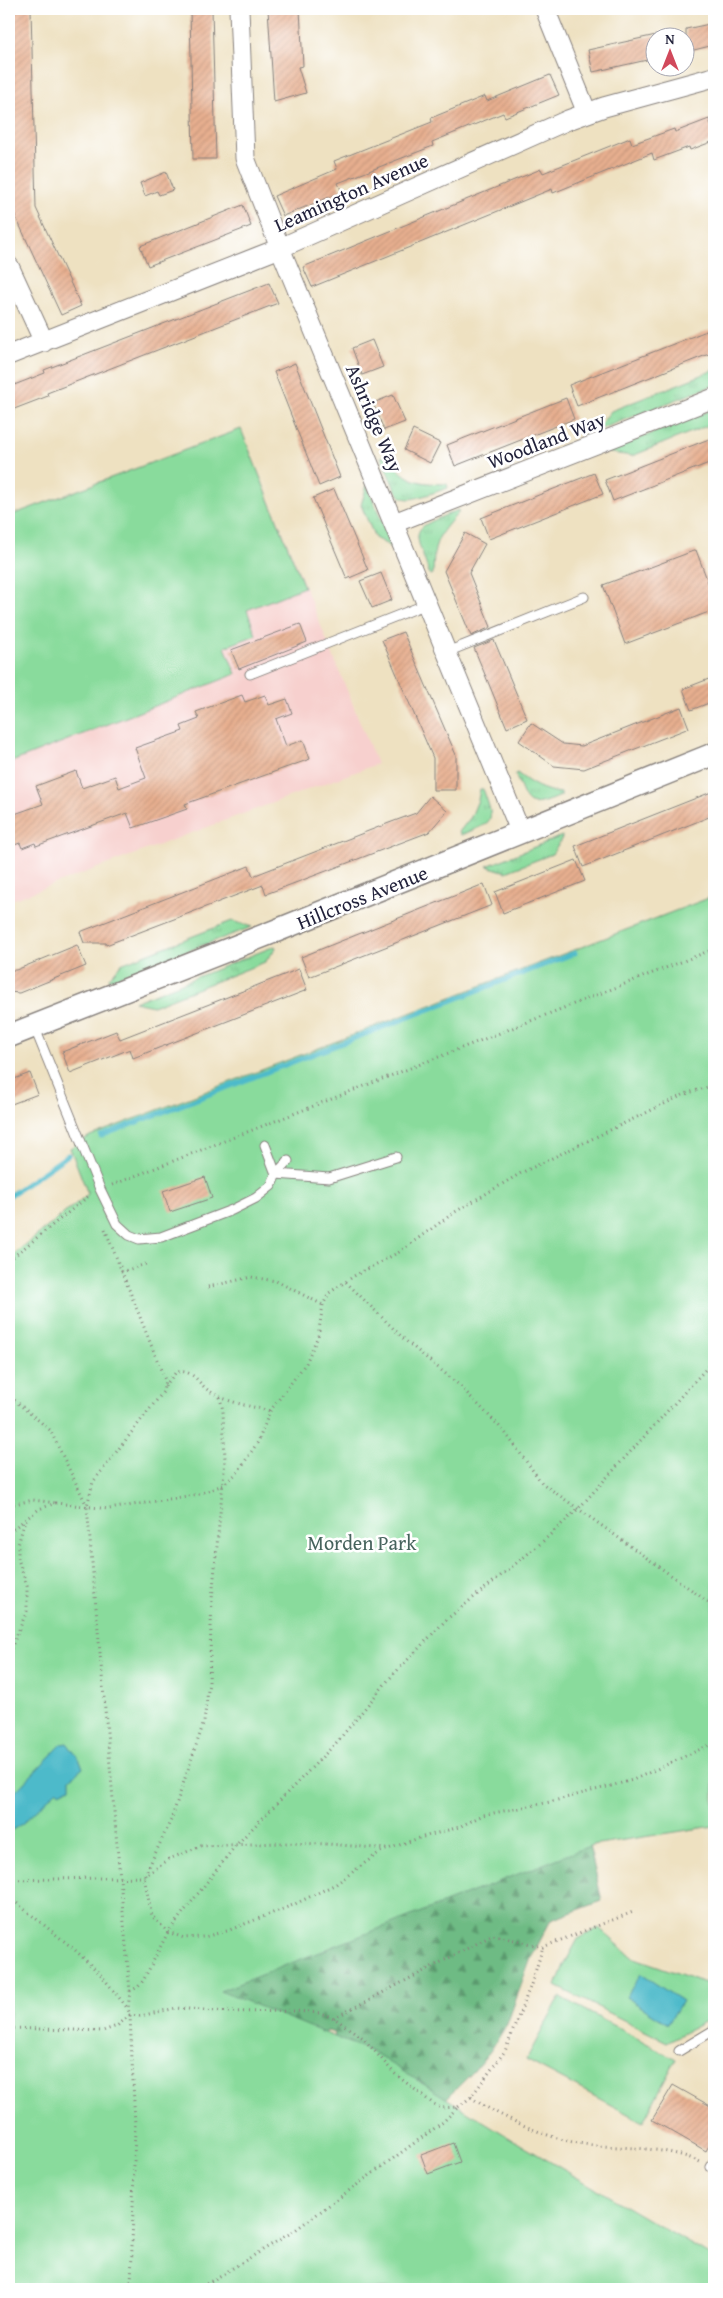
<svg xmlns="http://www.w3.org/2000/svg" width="723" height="2298" font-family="'Gentium Book Plus',serif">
	<defs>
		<pattern id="grass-tufts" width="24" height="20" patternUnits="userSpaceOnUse" patternTransform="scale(1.25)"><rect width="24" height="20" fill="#89db9c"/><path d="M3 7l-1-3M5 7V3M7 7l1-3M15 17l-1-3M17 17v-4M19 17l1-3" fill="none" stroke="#76bc87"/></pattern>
		<pattern id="forest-firs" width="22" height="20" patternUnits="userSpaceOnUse" patternTransform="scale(1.25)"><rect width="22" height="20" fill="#6ebb84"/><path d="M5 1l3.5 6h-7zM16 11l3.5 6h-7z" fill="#5a986d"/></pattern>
		<pattern id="building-hatch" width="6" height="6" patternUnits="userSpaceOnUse" patternTransform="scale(1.25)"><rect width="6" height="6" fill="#e7af8f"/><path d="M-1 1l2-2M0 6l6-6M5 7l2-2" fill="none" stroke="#c6967c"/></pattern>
	</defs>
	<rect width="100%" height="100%" fill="#fff"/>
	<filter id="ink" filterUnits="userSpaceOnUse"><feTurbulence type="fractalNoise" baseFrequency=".02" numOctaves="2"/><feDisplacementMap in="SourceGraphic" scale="10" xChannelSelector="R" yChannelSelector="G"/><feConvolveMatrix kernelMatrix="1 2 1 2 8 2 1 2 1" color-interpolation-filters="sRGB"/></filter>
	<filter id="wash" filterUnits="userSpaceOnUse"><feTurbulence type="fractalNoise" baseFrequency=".0096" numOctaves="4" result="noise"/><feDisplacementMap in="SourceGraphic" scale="20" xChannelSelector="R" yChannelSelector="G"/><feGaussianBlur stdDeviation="1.12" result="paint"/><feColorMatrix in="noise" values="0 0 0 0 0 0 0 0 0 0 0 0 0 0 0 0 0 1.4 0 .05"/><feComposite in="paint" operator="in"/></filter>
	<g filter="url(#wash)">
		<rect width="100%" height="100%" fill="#eee1c1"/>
		<path fill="#f7d0ce" d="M241 429 377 764 9 901V516Z"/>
		<path fill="url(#grass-tufts)" stroke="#567e6c" d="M714 370V385L598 430 597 428 611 411Z
			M714 409V423L632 456 605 452Z
			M385 456C409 481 412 483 447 484L448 488C395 505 403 507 381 457Z
			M367 485 393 548 375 538 361 505Z
			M458 510V513C436 538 434 541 433 574L430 575C412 525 409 531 458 510Z
			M517 773C531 784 543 791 561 793V796C526 809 529 808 515 774Z
			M480 789H483C496 824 494 821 461 835L459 832 471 817 478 800Z
			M562 836V838L552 854 506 872 487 866Z
			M232 921 252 927 110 980 109 978 121 964Z
			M275 946 276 948 265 962 153 1006 134 1002Z"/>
		<path fill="url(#forest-firs)" stroke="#486e60" d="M589 1845 602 1901 551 1920 531 1958 507 2024 491 2050 473 2072 434 2111 338 2049 334 2033 328 2031 320 2035 291 2025 141 1955Z"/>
		<path fill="#89db9c" stroke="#567e6c" d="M241 429 304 587 247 610 256 635 225 647 236 674 9 763V516Z
			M714 896V1826L592 1845 220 1991 370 2051 525 2147 714 2258V2289H9V1258L88 1194 70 1148 90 1136Z
			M599 1928 632 1957 714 1986V2017L667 2042 556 1986 564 1965 578 1939Z
			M560 1997 676 2059 643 2122 526 2060Z"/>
		<path fill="#4ebaca" stroke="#386e82" d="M67 1743 80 1760 83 1768 70 1779V1787L60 1792 57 1790 23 1823 9 1832V1798L62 1744Z
			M641 1974 682 2001 668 2024 626 1997Z"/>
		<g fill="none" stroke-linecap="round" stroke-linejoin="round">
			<path stroke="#4ebaca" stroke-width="5" d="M101 1136 575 953
				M9 1196 68 1155"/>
		</g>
		<g id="blocks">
			<path fill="url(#building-hatch)" d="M9 9H31L36 208 81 306 61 315 14 213Z
				M190 9H212L216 159H193Z
				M268 9H300L303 66 298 67 306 93 274 102Z
				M714 23V45L686 52V29Z
				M656 35V58L593 72 588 50Z
				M550 75 559 95 505 117 503 113 432 142 433 146 338 183 342 192 283 216 274 196 337 169 334 161 432 122 431 118 485 96 487 101Z
				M709 119 714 133V141L690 150 689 147 654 160 652 153 553 193 552 189 312 287 303 267 541 169 543 173 630 138 632 144 674 129 675 132Z
				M166 172 173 190 159 195 157 191 145 196 140 183Z
				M243 205 251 226 148 266 140 246Z
				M269 283 278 303 47 393 48 396 9 411V387L45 373 44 370Z
				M714 328V352L577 406 569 385Z
				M372 340 383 367 362 375 352 348Z
				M295 363 340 477 319 486 274 372Z
				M393 395 405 422 384 430 373 403Z
				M566 398 574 419 455 466 447 445Z
				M413 430 440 443 430 463 404 450Z
				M714 437V461L613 501 605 480Z
				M594 473 603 494 489 539 481 518Z
				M334 489 368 570 347 579 313 498Z
				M465 533 485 544 469 573 491 627 471 636 444 571Z
				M696 550 714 598V610L625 644 603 585Z
				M381 573 392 600 372 608 360 581Z
				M300 624 307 642 239 669 231 650Z
				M403 632 456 755V790H433V758L382 640Z
				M494 640 527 719 507 728 474 648Z
				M714 677V701L691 710 683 689Z
				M242 695 245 702 265 695 269 705 287 699 292 713 276 719 286 746 303 740 310 759 185 804 187 809 133 828 127 813 36 846 35 843 22 848 20 843 9 847V816L43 804 36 786 76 771 82 788 115 776 119 788 146 778 135 748 183 731 181 726 199 719 196 712Z
				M681 707 689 728 584 769 554 766 519 741 531 723 563 744 582 746Z
				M714 791V815L583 867 575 846Z
				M430 796 447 811 429 832 266 894 263 885 106 945V943H84L80 932 249 866 253 876 389 823 416 813Z
				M576 860 585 881 503 913 495 892Z
				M484 884 492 905 309 977 301 957Z
				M77 945 86 966 19 993 9 992V970H16Z
				M299 969 307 990 133 1058 130 1049 70 1073 62 1052 116 1031 120 1039Z
				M30 1073 38 1094 9 1105V1081Z
				M205 1177 212 1198 170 1212 163 1191Z
				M673 2085 714 2108V2136L706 2151 652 2120Z
				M453 2143 460 2162 428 2174 421 2155Z"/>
		</g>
	</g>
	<g filter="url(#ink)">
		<use href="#blocks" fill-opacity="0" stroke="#88827e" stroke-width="1"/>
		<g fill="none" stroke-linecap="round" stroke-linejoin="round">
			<defs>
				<path id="service" d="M447 652 584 597
					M250 674 427 604
					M34 1026 100 1189 117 1224 129 1235 139 1239 161 1237 232 1210 256 1198 271 1186 276 1174 329 1178 396 1157
					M265 1145 276 1174 288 1161
					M679 2051 714 2030
					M714 2162 711 2167 714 2169"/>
				<path id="minor" d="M239 9 245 158 280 248 521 833
					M545 9 587 113
					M9 266 44 342
					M9 355 280 248 568 120 604 107 714 77
					M394 523 714 398"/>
				<path id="tertiary" d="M9 1036 278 930 714 754"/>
			</defs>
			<use href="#service" stroke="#88827e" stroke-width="11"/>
			<use href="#minor" stroke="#88827e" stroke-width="21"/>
			<use href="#tertiary" stroke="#88827e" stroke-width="25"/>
			<path stroke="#88827e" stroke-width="3" stroke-dasharray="1 4" stroke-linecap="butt" d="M112 1185 714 949
				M105 1229 165 1380 163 1392 93 1482 87 1506 130 1991 128 2009 130 2015 135 2126 131 2289
				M9 1260 90 1195
				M121 1272 149 1263
				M346 1282 406 1341 459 1385 504 1431 542 1483 714 1606
				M208 1287 251 1277 276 1281 323 1305
				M165 1386 176 1372C195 1369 197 1384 211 1392 228 1403 251 1406 270 1411
				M9 1392 13 1399 50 1430 87 1506
				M220 1397 223 1411 225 1460 212 1599 209 1682 204 1722 171 1820 144 1877 152 1916 168 1932 184 1938 204 1937 227 1931 293 1905 336 1884 380 1852 416 1839 459 1827 483 1815 550 1802 633 1780 714 1743
				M9 1505 33 1500 56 1503
				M9 1532 39 1509 56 1503 109 1509 199 1494 223 1485 237 1473 258 1442 270 1411 306 1363 318 1336 323 1305 329 1293 354 1276 399 1252 455 1212 521 1173 685 1094 714 1085
				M9 1653 27 1611V1586L18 1559V1545L25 1520
				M9 1880 144 1877 169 1859 201 1846 280 1843 329 1844 387 1849
				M9 1897 74 1949 102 1976 128 2009
				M130 1991 138 1987 143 1981 168 1932 236 1845 337 1742 390 1678 447 1619 540 1544 579 1508 714 1360
				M334 2018 493 1935 543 1947 633 1912
				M9 2028 103 2031 117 2026 130 2015 140 2016 176 2008 229 2012 296 2011 320 2013 334 2018 363 2038 394 2073 432 2103 441 2108 458 2107 471 2097 505 2051 532 1982 543 1947
				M471 2097C490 2112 544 2136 568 2141 612 2151 659 2143 700 2162
				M198 2289 291 2233 443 2122 458 2107"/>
			<use href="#service" stroke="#fff" stroke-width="9"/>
			<use href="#minor" stroke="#fff" stroke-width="19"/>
			<use href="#tertiary" stroke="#fff" stroke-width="22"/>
		</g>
	</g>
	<g text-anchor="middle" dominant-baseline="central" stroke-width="5" stroke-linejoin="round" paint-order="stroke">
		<g font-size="20" fill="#22223b" stroke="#fff">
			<text transform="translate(351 192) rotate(-24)">Leamington Avenue</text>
			<text transform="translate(375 418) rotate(67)">Ashridge Way</text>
			<text transform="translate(546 440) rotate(-21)">Woodland Way</text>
			<text transform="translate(362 897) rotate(-22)">Hillcross Avenue</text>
		</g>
		<g font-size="20" fill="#46635d" stroke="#fff">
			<text x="362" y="1542">Morden Park</text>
		</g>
	</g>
	<rect width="723" height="2298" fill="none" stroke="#fff" stroke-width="30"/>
	<g transform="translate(670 52)"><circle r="24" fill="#ffffff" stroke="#a7a7b1"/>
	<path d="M0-4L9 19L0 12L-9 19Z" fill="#d1495b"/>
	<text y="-8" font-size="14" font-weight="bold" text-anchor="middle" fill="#22223b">N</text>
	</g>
</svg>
